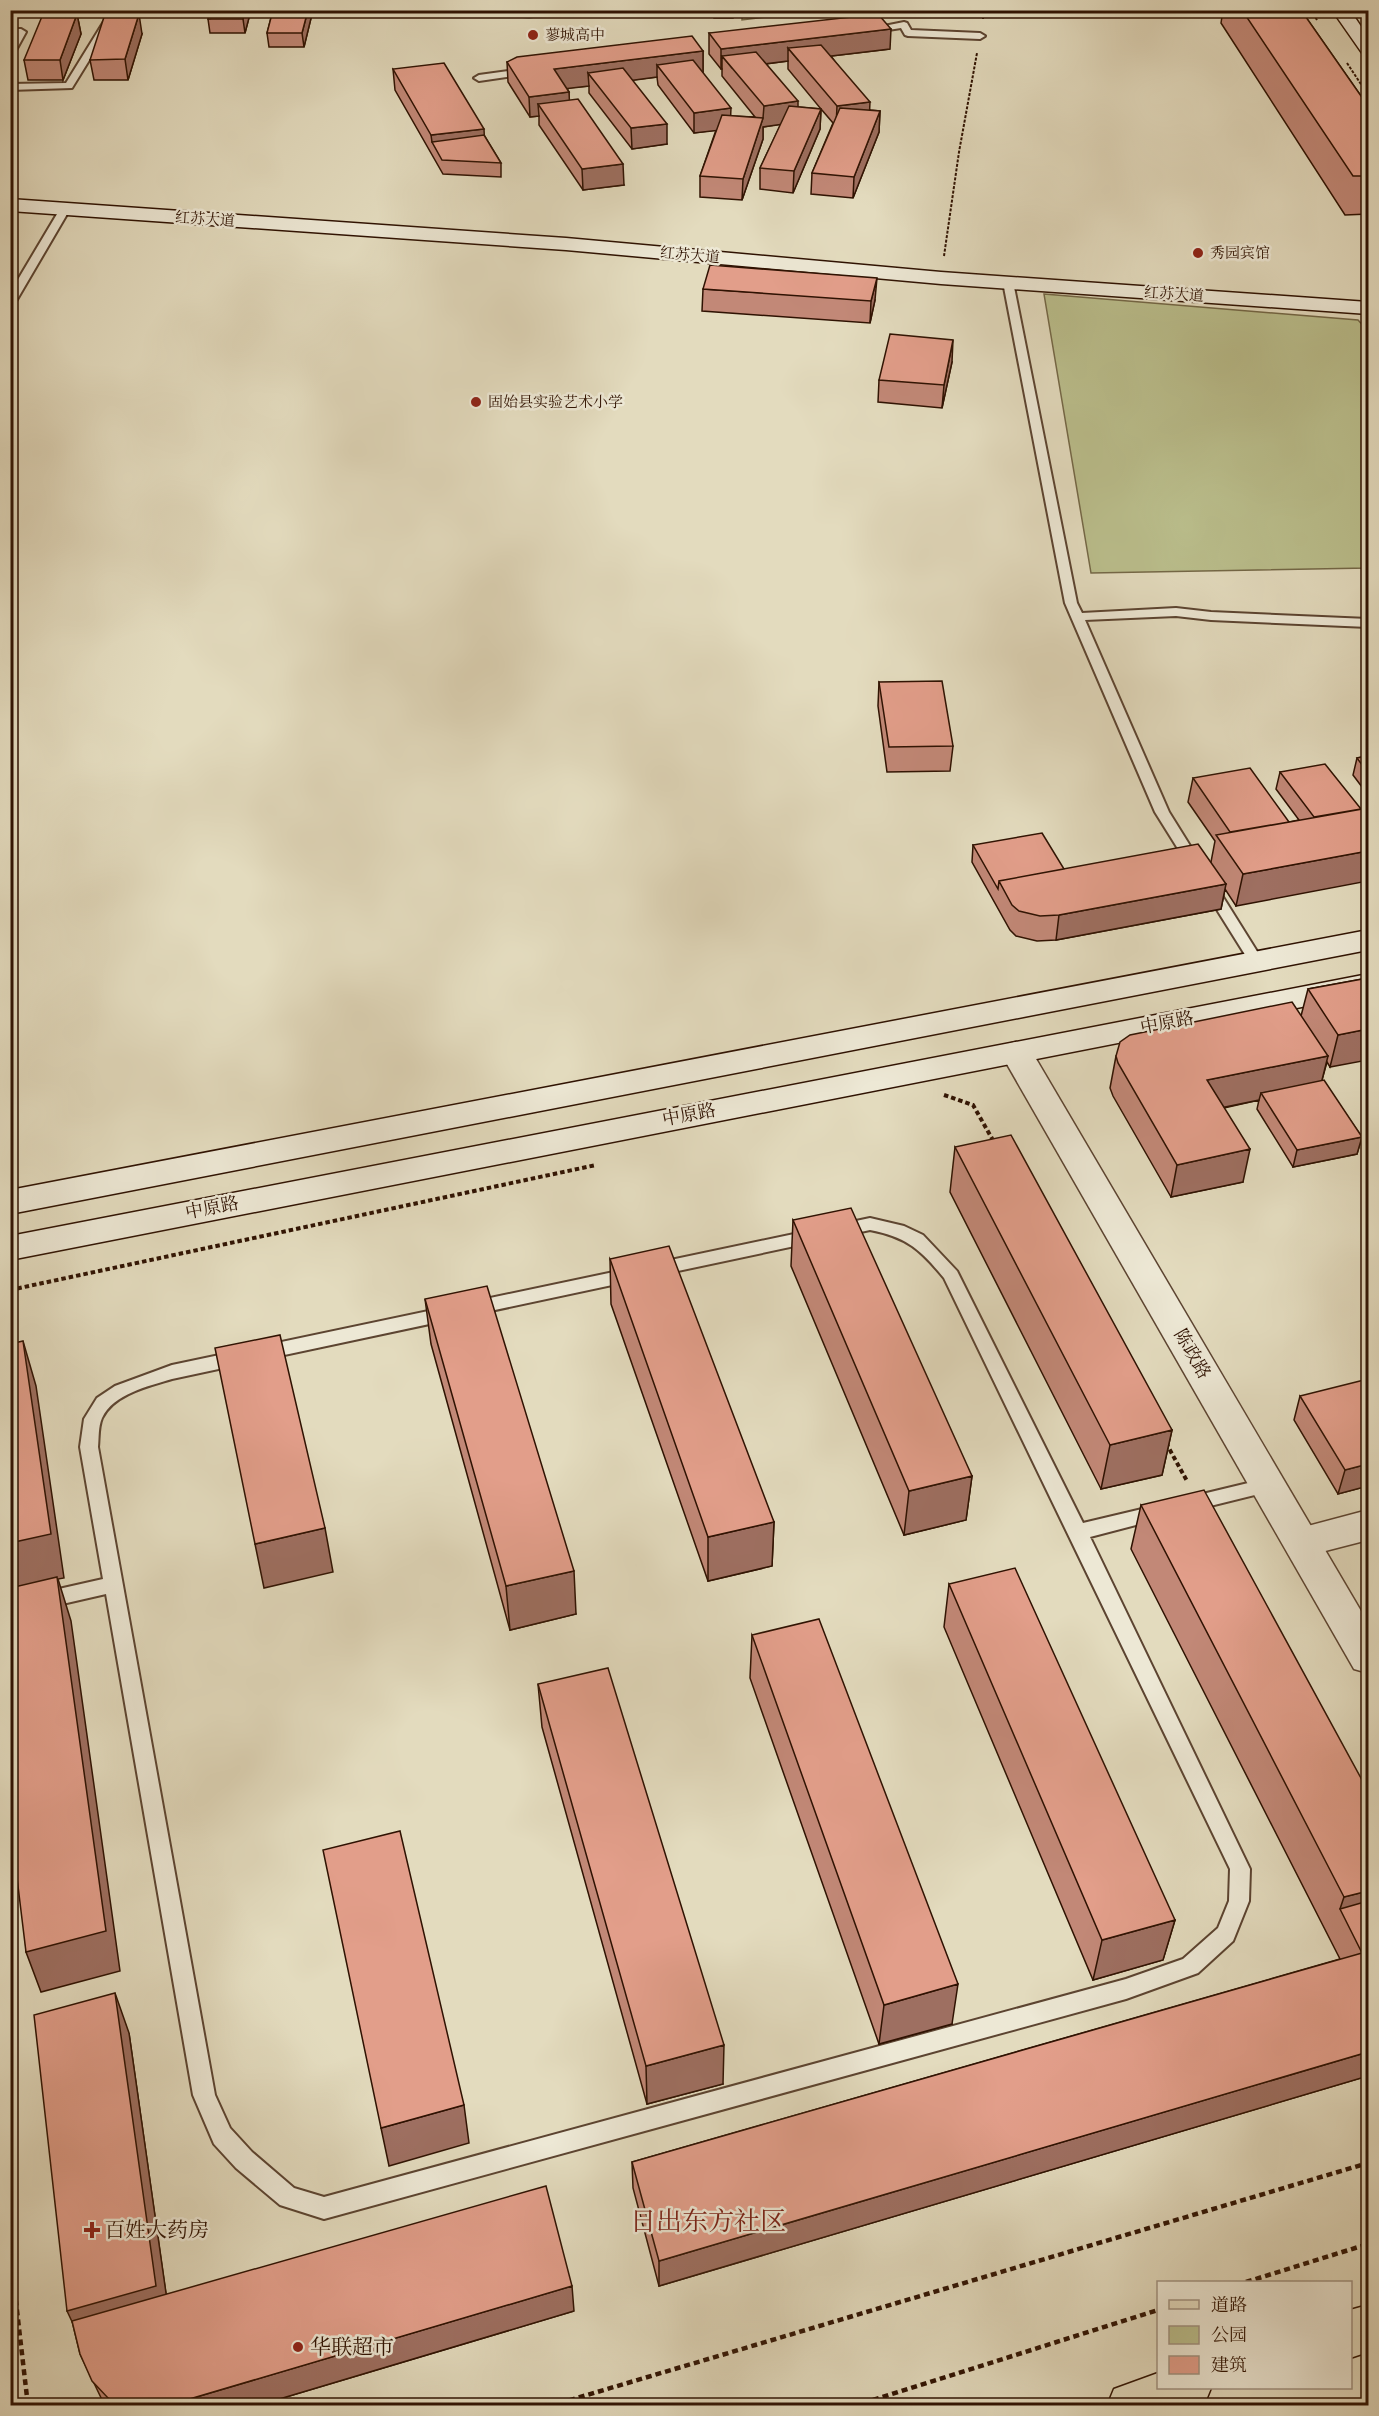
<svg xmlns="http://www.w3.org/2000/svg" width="1379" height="2416" font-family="'IM FELL French Canon','Noto Serif SC',serif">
	<rect width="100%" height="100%" fill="#e3dbbe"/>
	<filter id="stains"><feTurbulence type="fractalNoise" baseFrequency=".00333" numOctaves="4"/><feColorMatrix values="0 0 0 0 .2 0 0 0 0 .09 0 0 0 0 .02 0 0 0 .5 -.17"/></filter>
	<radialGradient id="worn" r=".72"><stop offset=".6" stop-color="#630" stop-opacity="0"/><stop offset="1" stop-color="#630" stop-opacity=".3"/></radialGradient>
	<path fill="#babe8c" stroke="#746847" stroke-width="1.5" d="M742 10H817V11L742 20Z
		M1044 294 1358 320 1368 331V568L1091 573Z"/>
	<path fill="#97b9b8" stroke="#6d766f" stroke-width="1.5" d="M539 11V10L617 11C594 16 572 9 549 13 537 16 529 21 516 15L518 11 530 13Z"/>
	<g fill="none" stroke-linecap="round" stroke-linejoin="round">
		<defs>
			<path id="service" d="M111 10H120L72 88 10 90V84L66 83Z
				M904 22 907 23 911 30 980 33 985 36 980 39 908 36 905 35 901 28 869 33 864 30Z
				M10 29H21L26 32 15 52 10 55V43L15 35H10Z
				M530 68 535 71 533 73 479 81 474 78 479 75Z
				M65 206 70 209 15 303 10 306V293L60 209Z
				M1008 279 1013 282 1077 603 1082 613 1176 608 1211 612 1368 619V627L1211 620 1176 616 1085 620 1169 812 1202 865 1200 868H1190L1155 812 1065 603 1003 282Z
				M1211 884 1218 889 1263 961 1261 964H1251L1249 961 1204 889Z
				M870 1218 904 1226 923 1235 957 1271 1083 1523 1159 1505 1166 1507 1168 1512 1166 1517 1159 1519 1090 1537 1250 1869 1249 1901 1233 1941 1198 1973 1126 1999 324 2219 280 2205 236 2168 214 2144 193 2095 106 1594 10 1616V1600L103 1579 80 1447 84 1419 97 1398 115 1386 172 1365ZM870 1230C907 1237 921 1250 944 1278L1230 1869 1229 1901 1218 1928 1183 1959 1126 1979 324 2197 294 2188 252 2152 230 2128 215 2095 98 1447C99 1438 98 1427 102 1418 113 1394 149 1386 172 1379Z
				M1269 1478 1275 1480 1278 1485 1275 1490 1190 1511 1184 1509 1181 1504 1184 1499 1190 1497Z"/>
			<path id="minor" d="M1368 1510V1540L1302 1557 1289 1553 1283 1542 1289 1531Z"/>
			<path id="tertiary" d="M1016 1042 1027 1045 1032 1052 1368 1623V1673L1354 1669 1000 1052 1005 1045Z"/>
			<path id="secondary" d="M1332 10H1350L1368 37V54L1362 53Z
				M10 199 566 238 941 272 1368 302V314L941 284 566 250 10 211Z
				M1368 930V950L10 1214V1190Z
				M1368 974V994L10 1260V1236Z"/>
			<path id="primary" d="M1368 2305V2352L1350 2358V2310Z
				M1158 2373V2388H1211L1204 2405 1107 2406 1114 2389Z"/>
		</defs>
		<use href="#service" stroke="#5c4431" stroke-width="4"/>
		<use href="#minor" stroke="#5c4431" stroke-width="3"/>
		<use href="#tertiary" stroke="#5c4431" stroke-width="3"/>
		<use href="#secondary" stroke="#2f1202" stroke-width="3"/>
		<use href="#primary" stroke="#2f1202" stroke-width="3"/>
		<path stroke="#2f1202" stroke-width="2" stroke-dasharray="3 1.5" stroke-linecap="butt" d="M1311 10 1317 20
			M983 19 984 10
			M1347 63 1368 95
			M944 256 959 152 977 53"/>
		<path stroke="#2f1202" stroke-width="4" stroke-dasharray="4.5 3" stroke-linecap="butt" d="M944 1095 973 1105 994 1142
			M10 1290 596 1165
			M1166 1443 1187 1481"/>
		<path stroke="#2f1202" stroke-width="4.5" stroke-dasharray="6 4" stroke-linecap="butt" d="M10 2250 28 2406
			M1246 2282 1368 2244
			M550 2406 1368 2163
			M854 2406 1158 2310"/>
		<use href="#service" fill="#ede8d5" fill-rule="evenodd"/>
		<use href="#minor" fill="#ede8d5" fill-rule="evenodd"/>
		<use href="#tertiary" fill="#ede8d5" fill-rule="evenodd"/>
		<use href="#secondary" fill="#ede8d5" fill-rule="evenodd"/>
		<use href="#primary" fill="#e3dbbe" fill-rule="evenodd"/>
	</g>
	<path fill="#c28877" stroke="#2f1202" stroke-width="1.5" fill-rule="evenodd" d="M251 10 245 33H210L208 19Z
		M273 10H313L304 47H269L267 33Z
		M714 10H733V18H714Z
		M1223 10H1301L1368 106V214L1345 215 1221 23Z
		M77 14 81 34 63 80H28L24 60Z
		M709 33 890 49 831 56 870 110 880 111 879 132 853 198 811 194 812 173 833 123 821 109 820 129 793 193 760 189V168L781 124 763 127V139L742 200 700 197V176L716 130 694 133 658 85 657 77 632 80 667 144 632 149 589 93V86L567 88 569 92V100L624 185 583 190 539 125V116L530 117 508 82 507 62 703 51V72H702L731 116 755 117 722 76V69H721L709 54ZM788 61V69L821 109 798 107 766 64Z
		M142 34 128 80H94L90 60Z
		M393 69 484 135 501 163V177L443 174 395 90Z
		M703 289 875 300 870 323 702 311Z
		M952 362 942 408 878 402 879 380Z
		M879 682 953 746 950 771 887 772 878 706Z
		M1368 756V795L1353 775 1357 758Z
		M1280 772 1361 809 1236 906 1225 889 1221 909 1056 940 1037 941 1016 936 1010 930 972 862 973 845 1064 869 1211 862 1215 841 1188 802 1193 778 1289 822 1299 820 1276 789Z
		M1368 978 1330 1067 1327 1062 1322 1080 1362 1137 1357 1154 1293 1167 1257 1109 1259 1100 1224 1108 1243 1182 1171 1197 1113 1096 1110 1088 1116 1056 1301 1016 1308 989Z
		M955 1147 1172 1430 1162 1475 1101 1489 950 1192Z
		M793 1220 972 1476 966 1520 904 1535 791 1266Z
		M610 1259 774 1522 772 1566 708 1581 611 1304Z
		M425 1299 576 1614 510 1630 431 1344Z
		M1300 1396 1368 1486 1338 1494 1294 1420Z
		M1141 1505 1368 1791V2076L659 2286 633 2188 632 2162 1340 1959 1131 1549Z
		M949 1584 1175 1920 1163 1960 1093 1980 944 1627Z
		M752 1635 952 2024 879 2044 750 1678Z
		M538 1684 723 2084 647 2104 542 1727Z
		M129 2033 166 2294 574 2311 256 2406H105L80 2354 72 2321Z"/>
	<path fill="#9e6f61" stroke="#2f1202" stroke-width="1.5" d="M245 10H251L245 33 243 19Z
		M308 10H313L304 47 302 33Z
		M77 14 81 34 63 80 60 60Z
		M139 14 142 34 128 80 125 59Z
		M891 29 890 49 798 60 788 48V61L732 68 722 56V69H721V49Z
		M703 51V72L666 76 657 65V77L598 85 588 73 589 86 555 90 554 69Z
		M569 92 570 112 538 104 539 116 530 117 529 97Z
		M798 101V122L763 127V139L742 200 743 179 763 118 764 106Z
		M870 102 869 122 836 127 837 106Z
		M731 108 730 129 694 133V113Z
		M821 109 820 129 793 193 794 171Z
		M880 111 879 132 853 198 854 177Z
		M667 124V144L632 149 631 128Z
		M484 129 485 150 432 142 431 135Z
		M623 164 624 185 583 190 582 169Z
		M877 278 875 300 870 323 871 301Z
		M953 340 952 362 942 408 944 385Z
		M1368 851V881L1236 906 1243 874Z
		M1226 884 1221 909 1056 940 1059 915Z
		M1368 1029V1060L1330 1067 1338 1035Z
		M1328 1056 1320 1088 1261 1093 1259 1100 1201 1112 1207 1080Z
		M1362 1137 1357 1154 1293 1167 1297 1150Z
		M1250 1149 1243 1182 1171 1197 1177 1165Z
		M23 1341 36 1386 64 1578 58 1579 71 1621 120 1971 41 1992 26 1952 10 1590V1543Z
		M1172 1430 1162 1475 1101 1489 1110 1445Z
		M1368 1464V1486L1338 1494 1345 1470Z
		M972 1476 966 1520 904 1535 909 1491Z
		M774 1522 772 1566 708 1581V1537Z
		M325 1528 333 1572 264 1588 255 1544Z
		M574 1571 576 1614 510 1630 506 1586Z
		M1368 1891V1927L1340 1909 1344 1897Z
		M1175 1920 1163 1960 1093 1980 1102 1940Z
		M958 1984 952 2024 879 2044 884 2005Z
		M115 1993 129 2033 170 2321 83 2345 67 2311Z
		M724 2045 723 2084 647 2104 646 2066Z
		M1368 2052V2076L659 2286V2261Z
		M464 2105 469 2143 389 2166 381 2128Z
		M572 2286 574 2311 256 2406H177L176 2403Z"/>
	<path fill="#e29e8a" stroke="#2f1202" stroke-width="1.5" d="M210 10H245L243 19H208Z
		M273 10H308L302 33H267Z
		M1242 10H1301L1368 106V176H1353Z
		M43 14H77L60 60H24Z
		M105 14H139L125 59 90 60Z
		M878 14 891 29 721 49 709 33Z
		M692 36 703 51 554 69 569 92 529 97 507 62 517 57Z
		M821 45 870 102 837 106 788 48Z
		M756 52 798 101 764 106 722 56Z
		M693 60 731 108 694 113 657 65Z
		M444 63 484 129 431 135 393 69Z
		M623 68 667 124 631 128 588 73Z
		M578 99 623 164 582 169 538 104Z
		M789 106 821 109 794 171 760 168Z
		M840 108 880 111 854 177 812 173Z
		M722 115 763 118 743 179 700 176Z
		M484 135 501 163 442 160 432 142Z
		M710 265 877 278 871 301 703 289Z
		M890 334 953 340 944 385 879 380Z
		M942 681 953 746 889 747 879 682Z
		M1368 756V773L1357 758Z
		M1325 764 1361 809 1314 817 1280 772Z
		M1250 768 1289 822 1230 832 1193 778Z
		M1368 808V851L1243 874 1216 835Z
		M1042 833 1064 869 999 881 998 889 973 845Z
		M1198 844 1226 884 1059 915 1040 916 1019 911 1012 905 999 881Z
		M1368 978V1029L1338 1035 1308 989Z
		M1292 1002 1328 1056 1207 1080 1250 1149 1177 1165 1118 1063 1116 1056 1120 1042 1130 1035Z
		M1324 1080 1362 1137 1297 1150 1261 1093Z
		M1011 1135 1172 1430 1110 1445 955 1147Z
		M851 1208 972 1476 909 1491 793 1220Z
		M669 1246 774 1522 708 1537 610 1259Z
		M487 1286 574 1571 506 1586 425 1299Z
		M280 1335 325 1528 255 1544 215 1348Z
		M23 1341 51 1534 10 1543V1344Z
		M1368 1379V1464L1345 1470 1300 1396Z
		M1204 1490 1368 1791V1891L1344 1897 1141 1505Z
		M1015 1568 1175 1920 1102 1940 949 1584Z
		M57 1577 106 1931 26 1952 10 1820V1588Z
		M819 1619 958 1984 884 2005 752 1635Z
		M608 1668 724 2045 646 2066 538 1684Z
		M400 1831 464 2105 381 2128 323 1850Z
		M1368 1901V2052L659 2261 632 2162 1362 1953 1340 1909Z
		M115 1993 156 2286 67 2311 34 2015Z
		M546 2186 572 2286 176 2403 161 2406H124L108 2398 92 2381 80 2354 72 2321Z"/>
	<g fill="#8f2418" stroke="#ede8d5" stroke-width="2">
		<circle cx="533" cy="35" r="6"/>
		<circle cx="1198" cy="253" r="6"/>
		<circle cx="476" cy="402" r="6"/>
		<path d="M89 2221h6v6h6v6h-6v6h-6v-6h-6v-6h6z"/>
		<circle cx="298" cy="2347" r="6"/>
	</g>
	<g text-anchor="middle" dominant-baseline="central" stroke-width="5" stroke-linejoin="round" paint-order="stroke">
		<g font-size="15" fill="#2f1202" stroke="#ede8d5" text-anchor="start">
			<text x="545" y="35">蓼城高中</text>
			<text x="1210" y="253">秀园宾馆</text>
			<text x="488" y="402">固始县实验艺术小学</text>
		</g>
		<g font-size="15" fill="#2f1202" stroke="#ede8d5">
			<text transform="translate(205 219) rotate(4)">红苏大道</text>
			<text transform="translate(690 255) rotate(5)">红苏大道</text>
			<text transform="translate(1174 294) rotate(4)">红苏大道</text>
		</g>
		<g font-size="18" fill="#2f1202" stroke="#ede8d5">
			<text transform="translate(1167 1023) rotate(-11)">中原路</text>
			<text transform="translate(689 1115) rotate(-11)">中原路</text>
			<text transform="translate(212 1208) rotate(-11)">中原路</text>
			<text transform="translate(1192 1354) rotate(60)">陈政路</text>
		</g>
		<g font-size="21" fill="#2f1202" stroke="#ede8d5" text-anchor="start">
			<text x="104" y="2230">百姓大药房</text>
			<text x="310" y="2347">华联超市</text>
		</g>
		<g font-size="26" fill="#7a1f14" stroke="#ede8d5">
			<text x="708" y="2221">日出东方社区</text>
		</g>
	</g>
	<rect width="1379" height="2416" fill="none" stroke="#e3dbbe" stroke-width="36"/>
	<rect x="12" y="12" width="1355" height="2392" fill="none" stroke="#2f1202" stroke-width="3"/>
	<rect x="18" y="18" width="1343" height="2380" fill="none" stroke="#2f1202" stroke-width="1.5"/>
	<rect x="1157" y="2281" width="195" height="108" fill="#ede8d5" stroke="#a19281" stroke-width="1.5"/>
	<rect x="1169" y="2300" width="30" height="9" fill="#e3dbbe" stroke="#a19281" stroke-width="1.5"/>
	<text x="1211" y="2311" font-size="18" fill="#2f1202">道路</text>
	<rect x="1169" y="2326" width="30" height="18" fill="#babe8c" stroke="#a19281" stroke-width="1.5"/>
	<text x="1211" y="2341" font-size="18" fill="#2f1202">公园</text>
	<rect x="1169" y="2356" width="30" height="18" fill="#e29e8a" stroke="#a19281" stroke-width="1.5"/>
	<text x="1211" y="2371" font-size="18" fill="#2f1202">建筑</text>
	<rect width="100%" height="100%" filter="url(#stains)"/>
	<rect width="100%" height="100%" fill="url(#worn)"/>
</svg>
